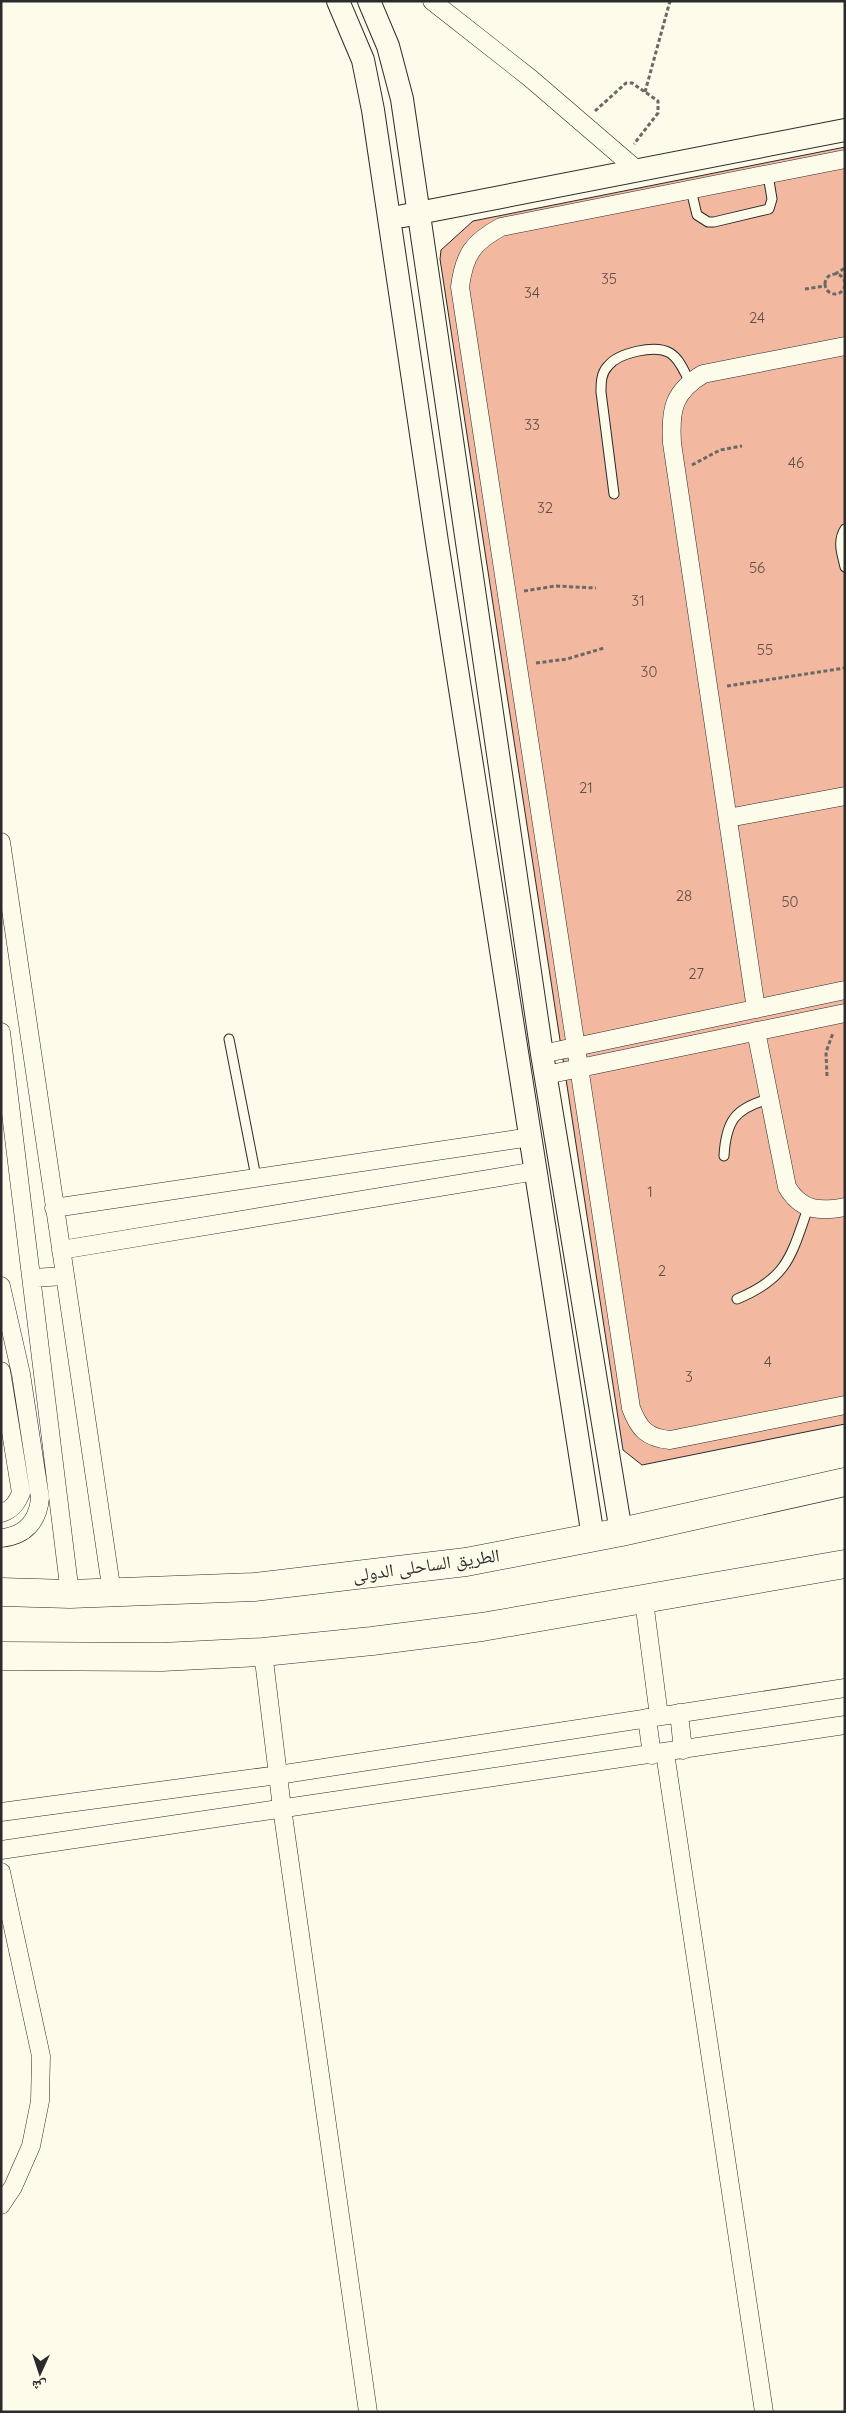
<svg xmlns="http://www.w3.org/2000/svg" width="846" height="2413" font-family="Quicksand,'Noto Naskh Arabic',sans-serif">
	<rect width="100%" height="100%" fill="#fdfbea"/>
	<path fill="#f2b8a0" stroke="#2b2b2b" d="M845 147V1424L642 1465 623 1450 440 259 441 250 473 221Z"/>
	<g fill="none" stroke-linecap="round" stroke-linejoin="round">
		<defs>
			<path id="service" d="M691 190 697 215 708 222H714L769 209 772 199 768 175
				M614 494 601 392C601 383 601 373 608 366 618 353 655 344 670 353 680 359 684 372 690 382
				M845 529C837 541 842 554 845 567
				M229 1039 256 1177
				M724 1156C726 1121 735 1108 769 1099
				M737 1299C788 1278 791 1256 808 1208"/>
			<path id="minor" d="M432 1 530 78 637 170
				M845 159 501 227C473 242 464 255 460 287L631 1408C639 1429 647 1438 670 1440L845 1405
				M728 818 845 796
				M1 842 112 1593
				M756 1009 672 443C670 410 673 392 703 374L845 346
				M756 1031 787 1187C801 1211 820 1212 845 1207
				M1 1032 70 1594
				M542 1054 845 990
				M546 1075 845 1013
				M54 1208 531 1137
				M61 1250 536 1171
				M33 1278 64 1276
				M1 1286 21 1374 40 1498C38 1521 25 1536 1 1538
				M1 1371 21 1493C17 1503 12 1510 1 1513
				M644 1601 659 1716
				M263 1652 282 1808 368 2412
				M679 1713 683 1750
				M647 1718 652 1755
				M665 1753 764 2412
				M1 1812 278 1775 845 1688
				M1 1850 845 1725
				M1 1872 41 2056 40 2101 31 2146 13 2187 1 2205"/>
			<path id="tertiary" d="M338 1 363 60 373 110 437 542 593 1537
				M369 1 388 46 402 99 542 1054 621 1532
				M403 216 845 130"/>
			<path id="trunk" d="M1 1592 70 1594 254 1587 466 1562 621 1532 845 1482
				M1 1656 162 1657 263 1652 372 1641 482 1627 845 1564"/>
		</defs>
		<use href="#service" stroke="#2b2b2b" stroke-width="11"/>
		<use href="#minor" stroke="#2b2b2b" stroke-width="19"/>
		<use href="#tertiary" stroke="#2b2b2b" stroke-width="24"/>
		<use href="#trunk" stroke="#2b2b2b" stroke-width="29"/>
		<path stroke="#6a6964" stroke-width="3" stroke-dasharray="4 2.5" stroke-linecap="butt" d="M645 92 670 1
			M595 111 626 83H632L658 101V113L634 144
			M835 274 845 268
			M825 284a10 10 0 1 1 20 0a10 10 0 1 1-20 0Z
			M805 289 825 286
			M692 465 720 450 742 446
			M524 591 555 586 596 588
			M536 663 567 659 604 648
			M727 686 845 668
			M827 1076 826 1052 833 1033"/>
		<use href="#service" stroke="#fdfbea" stroke-width="9"/>
		<use href="#minor" stroke="#fdfbea" stroke-width="18"/>
		<use href="#tertiary" stroke="#fdfbea" stroke-width="22"/>
		<use href="#trunk" stroke="#fdfbea" stroke-width="28"/>
	</g>
	<g text-anchor="middle" dominant-baseline="central" stroke-width="4" stroke-linejoin="round" paint-order="stroke">
		<g font-size="15" fill="#5d4e48">
			<text x="609" y="278">35</text>
			<text x="532" y="292">34</text>
			<text x="757" y="317">24</text>
			<text x="532" y="424">33</text>
			<text x="796" y="462">46</text>
			<text x="545" y="507">32</text>
			<text x="757" y="567">56</text>
			<text x="638" y="600">31</text>
			<text x="765" y="649">55</text>
			<text x="649" y="671">30</text>
			<text x="586" y="787">21</text>
			<text x="684" y="895">28</text>
			<text x="790" y="901">50</text>
			<text x="696" y="973">27</text>
			<text x="650" y="1191">1</text>
			<text x="662" y="1270">2</text>
			<text x="768" y="1361">4</text>
			<text x="689" y="1376">3</text>
		</g>
		<g font-size="18" fill="#2b2b2b" stroke="#fdfbea">
			<text transform="translate(426 1565) rotate(-8)">الطريق الساحلى الدولى</text>
		</g>
	</g>
	<rect width="846" height="2413" fill="none" stroke="#2b2b2b" stroke-width="5"/>
	<g transform="translate(40 2373) rotate(183)" stroke="#fdfbea" stroke-width="4" paint-order="stroke">
	<path d="M0-4L9 19L0 12L-9 19Z" fill="#2b2b2b"/>
	<text y="-8" font-size="14" font-weight="bold" text-anchor="middle" fill="#2b2b2b">ش</text>
	</g>
</svg>
